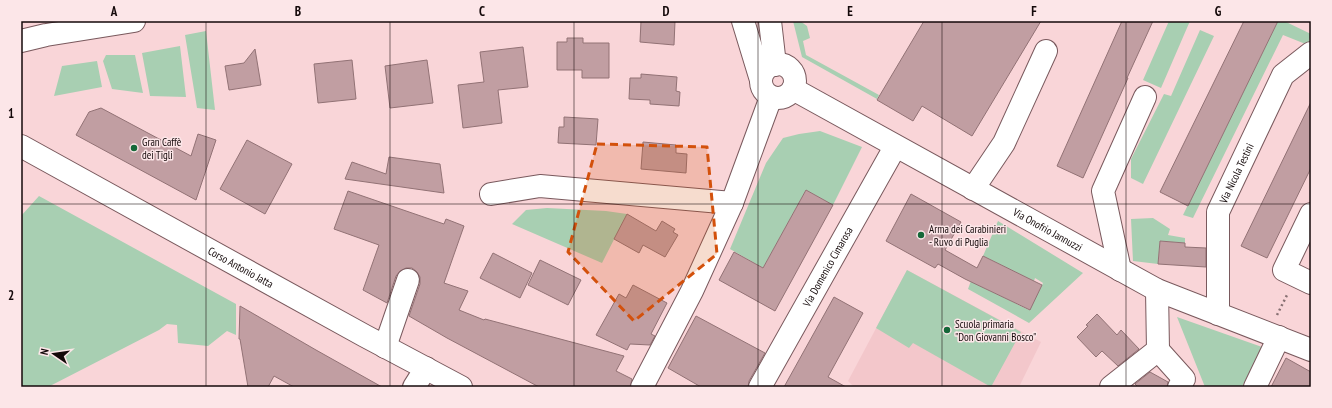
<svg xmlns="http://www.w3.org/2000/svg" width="1332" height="408" font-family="'PT Sans Narrow',sans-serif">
	<rect width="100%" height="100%" fill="#f9d5d8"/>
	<path fill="#f3c7cb" d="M907 270 1041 342 1019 387H854L848 381Z"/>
	<path fill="#a8cfb2" d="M793 21H800L807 26 810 38 803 41 806 55 879 95 877 99 802 57Z
		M1169 21H1190L1161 88 1143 80Z
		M1278 21H1284L1311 34 1308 45 1283 35 1193 218 1183 215Z
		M1200 30 1214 36 1143 184 1131 178V159L1164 94 1171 96Z
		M206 31 215 110 197 108 185 35Z
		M180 46 186 97 150 96 142 53Z
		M106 55H135L143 93 112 89 103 61Z
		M97 61 102 87 54 96 62 66Z
		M820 131 862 147 833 205 806 190 763 268 730 249 766 163 783 138 799 134Z
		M39 196 236 304V335L227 331 208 346 178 343 177 325 167 324 159 330 48 387H21V216Z
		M547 208 606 211 627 214 602 263 512 224 526 210Z
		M1153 218 1170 229 1168 235 1185 238V243L1160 241 1158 264 1133 261 1131 219Z
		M998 221 1083 273 1029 323 968 289 972 278 984 288 1029 310 1043 283 1035 278 1034 281 983 256Z
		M907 270 1021 332 991 387 913 343 909 348 876 328Z
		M1177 317 1262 347 1242 387H1205Z"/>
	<path fill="#c19ea2" stroke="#927275" d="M641 21H675L674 45 640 42Z
		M924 21H1041L972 136 922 106 913 121 877 100Z
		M1122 21H1153L1127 78H1128L1083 178 1057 166Z
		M1244 21H1278L1188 206 1160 192Z
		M567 38H583V43H609V78H582V70H557V42H567Z
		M523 47 528 87 498 90 502 123 463 128 458 85 484 82 480 52Z
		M255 49 261 85 229 90 225 66 244 63Z
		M352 60 356 99 318 103 314 64Z
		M427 60 433 103 390 108 385 66Z
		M641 74 677 77 676 91 680 92 679 106 650 104V100L629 99 630 78H641Z
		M1311 102V168L1267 258 1241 246Z
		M101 108 191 156 198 134 216 140 196 200 76 135 89 112Z
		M564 117 598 119 596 145 558 143 559 127H564Z
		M247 140 292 164 265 214 220 189Z
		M643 142 676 145V153L687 154 686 173 641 169Z
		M389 157 440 164 444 193 345 179 352 162 386 174Z
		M806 190 833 205 775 311 719 280 734 252 763 268Z
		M348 191 444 224 446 219 464 226 444 283 468 291 459 310 484 320 485 319 624 356 616 371 632 379 630 387H539L447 338 409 316 420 284V277L417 272 412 268H406L400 271 396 276 387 303 363 290 379 245 334 229Z
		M911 194 961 222 945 250 977 268 983 256 1042 285 1030 310 965 279 938 264 935 268 886 241Z
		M627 214 656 231 662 221 675 229 673 232 678 235 665 257 643 245 639 253 614 239Z
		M1160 241 1185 243V247L1206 248V267L1158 264Z
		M493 253 532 273 520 298 480 278Z
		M540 260 581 280 568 305 528 285Z
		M633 285 667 303 651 334 655 336 650 345 630 344 627 350 596 335 619 294 626 298Z
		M834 297 863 313 828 377 846 387H784Z
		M240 306 316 350 382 387H294L274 376 268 387H248L240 339H239Z
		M1097 314 1117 335 1121 330 1139 349 1118 366 1102 351 1096 357 1077 337 1088 326 1086 325Z
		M696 316 765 353 749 381 748 387H701L668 368Z
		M1286 358 1311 372V387H1271Z
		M1150 372 1168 382 1167 387H1138L1135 384Z"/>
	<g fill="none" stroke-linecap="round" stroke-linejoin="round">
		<defs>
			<g id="minor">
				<path d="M743 21 761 80"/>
				<path d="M770 21 775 65"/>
				<circle cx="778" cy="81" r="17"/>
				<path id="s1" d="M793 89 1157 290 1311 350"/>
				<path d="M973 189 1004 143 1046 51"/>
				<path d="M491 194 540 186 732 203"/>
				<path d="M1311 214 1284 270 1311 283"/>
				<path d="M1120 270 1103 191 1145 97"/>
				<path id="s2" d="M1218 314V212L1283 75 1311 53"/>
				<path d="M385 347 408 280"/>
				<path d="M1158 350 1184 379 1179 387"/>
				<path d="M414 387 426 368"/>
				<path d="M642 387 692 291 732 203 771 97"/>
				<path id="s3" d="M760 387 895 147"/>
				<path d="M1111 387 1158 350 1157 290"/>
				<path d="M1255 387 1279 337"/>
			</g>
			<g id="major">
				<path d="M21 41 46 35 134 21"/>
				<path id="s4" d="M21 146 365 336 461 387"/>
			</g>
		</defs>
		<use href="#minor" stroke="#79595d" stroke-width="24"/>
		<use href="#major" stroke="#79595d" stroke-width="24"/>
		<path stroke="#877072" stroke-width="2.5" stroke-dasharray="2 3" stroke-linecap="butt" d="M1277 315 1288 293"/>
		<use href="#minor" stroke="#fff" stroke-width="22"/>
		<use href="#major" stroke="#fff" stroke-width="22"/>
	</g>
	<path fill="#d3510c" fill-opacity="0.2" stroke="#d3510c" stroke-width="3" stroke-dasharray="8 5" stroke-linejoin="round" d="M597 144 707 147 717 254 634 321 568 252Z"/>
	<path fill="none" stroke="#14090a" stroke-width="1" stroke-opacity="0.55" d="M206 21V387M390 21V387M574 21V387M758 21V387M942 21V387M1126 21V387M21 204H1311"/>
	<g fill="#156839" stroke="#fce6e8" stroke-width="1.5">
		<circle cx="134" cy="148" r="4"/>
		<circle cx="921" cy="235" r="4"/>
		<circle cx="947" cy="330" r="4"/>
	</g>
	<g text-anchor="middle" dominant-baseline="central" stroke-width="3" stroke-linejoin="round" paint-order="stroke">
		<g font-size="11" fill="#14090a" stroke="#fce6e8" text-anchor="start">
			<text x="142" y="142">Gran Caffè<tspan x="142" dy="13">dei Tigli</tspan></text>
			<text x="929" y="229">Arma dei Carabinieri<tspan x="929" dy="13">- Ruvo di Puglia</tspan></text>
			<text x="955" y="324">Scuola primaria<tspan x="955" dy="13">"Don Giovanni Bosco"</tspan></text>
		</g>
		<g font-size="11" fill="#14090a" stroke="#fce6e8">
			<text stroke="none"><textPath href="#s2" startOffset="145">Via Nicola Testini</textPath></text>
			<text stroke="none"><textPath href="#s1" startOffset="291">Via Onofrio Jannuzzi</textPath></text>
			<text stroke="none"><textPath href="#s4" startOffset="251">Corso Antonio Jatta</textPath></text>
			<text stroke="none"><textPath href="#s3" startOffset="138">Via Domenico Cimarosa</textPath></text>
		</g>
	</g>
	<rect width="1332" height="408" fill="none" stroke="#fce6e8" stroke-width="44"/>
	<g transform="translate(54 354) rotate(283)" stroke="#fce6e8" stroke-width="3" paint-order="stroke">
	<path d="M0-3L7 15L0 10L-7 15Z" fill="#14090a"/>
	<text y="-6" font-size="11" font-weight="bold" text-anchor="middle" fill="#14090a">N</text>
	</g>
	<rect x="22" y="22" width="1288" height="364" fill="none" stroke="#14090a" stroke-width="1.5"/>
	<g font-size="13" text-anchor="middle" font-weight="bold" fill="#14090a">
		<text x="114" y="16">A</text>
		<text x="298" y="16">B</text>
		<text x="482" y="16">C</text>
		<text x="666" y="16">D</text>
		<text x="850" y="16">E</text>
		<text x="1034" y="16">F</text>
		<text x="1218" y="16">G</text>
		<text x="11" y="118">1</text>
		<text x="11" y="300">2</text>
	</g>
</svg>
